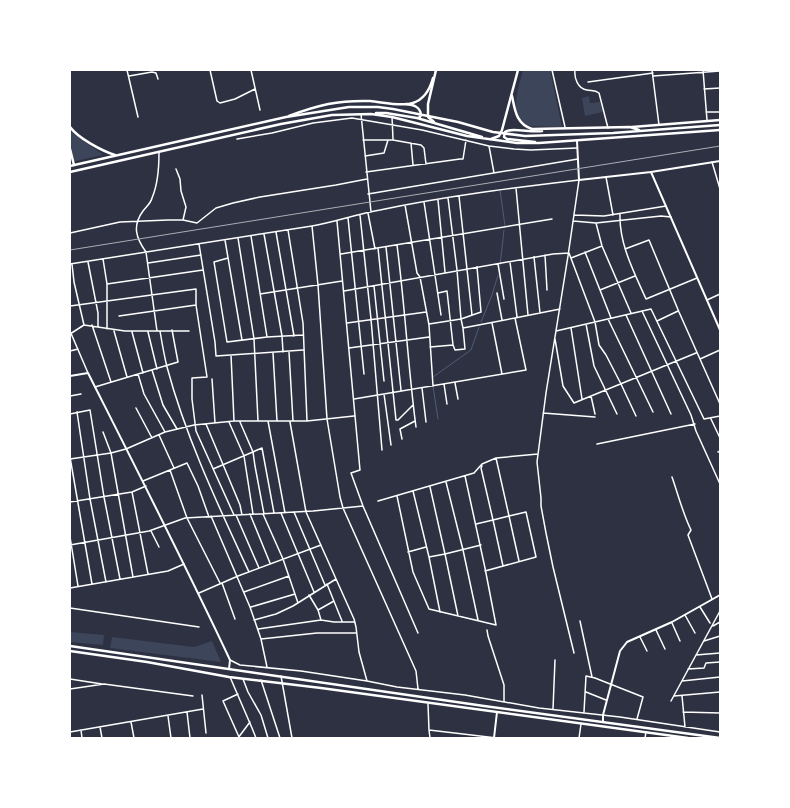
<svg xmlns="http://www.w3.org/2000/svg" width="790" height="808" font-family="Jost,sans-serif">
	<rect width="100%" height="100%" fill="#2d3142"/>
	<path fill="#3c4559" d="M523 70H550L562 127 528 126C507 117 519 86 523 70Z
		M589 96 590 103 600 102 603 112 585 116 582 98Z
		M70 131 102 154V155L76 161H74L70 144Z
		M70 632 104 635 103 645 70 642Z
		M112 637 194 647 212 641 221 662 110 648Z"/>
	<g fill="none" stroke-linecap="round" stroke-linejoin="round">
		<path stroke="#4f5d75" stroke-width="1" d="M500 190 505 226
			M500 266 504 230
			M481 322 492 295 498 275
			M433 377 471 350 479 327
			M433 386 438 419"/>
		<path stroke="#fff" stroke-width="1.5" d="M127 70 138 117
			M210 70 217 101 220 103 235 99 255 89
			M251 70 260 110
			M552 70 565 127
			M575 70C574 78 578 89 587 90 592 91 595 90 599 93L608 128
			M652 70 659 125
			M703 70 707 120
			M129 76 152 72 156 73 158 79
			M653 76 720 71
			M588 82 653 73
			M704 89 720 88
			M706 112H720
			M361 114 371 212
			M392 117 393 139
			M237 139 272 133 313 123 352 118 422 130 489 146 514 149 531 150 577 148
			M363 140H393L421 145 424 148 426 164
			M411 143 413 165
			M489 146 494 173
			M365 156 384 153 388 140
			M712 162 720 189
			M176 169 180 179 181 191 186 207 183 220
			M366 172 460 159H463L466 140
			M606 177 613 215
			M516 188 528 315
			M368 194 578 159
			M459 196 472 315
			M448 198 457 270 461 319 481 312 477 267
			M438 200 445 272
			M424 202 441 315
			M405 205 417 273 420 277 429 325 433 386
			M368 213 375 249
			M620 214C619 244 634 272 646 299L697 278
			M360 215 371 319 382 450
			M574 215 604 216 666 206
			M348 218 364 374
			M337 221 360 470 351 473 363 506 418 633
			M573 221 596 223 661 216 671 217
			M596 223 602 246 631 313
			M312 226 318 285 327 419 340 497 343 508 416 671 418 689
			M288 230 303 323 307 421
			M276 232 294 336
			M70 233 120 222 168 220H183L197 223 216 208 233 203 260 197 336 185 367 179
			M264 234 282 336 283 352
			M251 236 267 337
			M238 238 254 339 258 421
			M225 240 242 340
			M199 244 215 342 216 356 303 350
			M397 245C405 306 408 367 416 427
			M386 247 401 390
			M378 248 396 420H398L413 405
			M625 249 649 240 679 312 720 404
			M585 252 600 290
			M341 254 552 219
			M545 255 547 290
			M534 257 540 313
			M228 258 214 262 227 342 267 337 303 335
			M571 258 602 246
			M103 259 107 284V329
			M88 262 98 313V327
			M510 262 517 317
			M148 263 201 255
			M70 264 312 226C335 222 357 214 380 210 446 196 512 188 579 180L568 256 546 393 537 462 541 498V506L546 533 553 567 574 653
			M72 264 74 282 84 325
			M498 264 504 299
			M107 284 203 270
			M374 286 384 381
			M344 291 553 254 569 253 595 322 599 345 606 355 621 384 636 416
			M438 293 447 291 453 345
			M497 293 502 320
			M260 294 342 281
			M707 300 720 294
			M70 306 196 289V305L207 377 192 378V399L196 431 234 515
			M642 311 691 415 696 431 720 484
			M626 315 671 414
			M119 316 196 305
			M611 318 600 290 635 276
			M608 319 653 412
			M657 321 678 311
			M347 323 426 312
			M492 323 502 374
			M429 324 461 319 463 328 515 318
			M586 324 594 366 617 414
			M92 325 111 382
			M571 328 582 399
			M70 331 88 373
			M114 331 127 377
			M157 331 146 252C136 238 132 226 143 211 146 207 151 203 152 198 158 184 159 168 159 153
			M160 331C162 343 164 355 167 367 186 438 218 505 249 572
			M556 331 651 309 704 419 720 416
			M132 332 143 373
			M148 332 157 369
			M70 334 84 325 125 331H189
			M555 339 563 386 574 403 696 353
			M430 347 453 345 455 350 465 349 463 328
			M349 348 429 337
			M70 351 78 349
			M289 352 293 421
			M273 353 277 421
			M231 355 234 421
			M700 359 720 350
			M152 370 163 405 177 429
			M138 374 144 394 165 432
			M212 379 215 423
			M455 383 458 399
			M444 384 447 404
			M95 387 178 362 172 330
			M422 388 426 422
			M384 394 391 445
			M70 396 81 394
			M591 396 595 414
			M354 399 526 370 515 318 560 309
			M136 408 152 438
			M77 412 90 499 106 582
			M543 413 595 417
			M70 414 90 410 104 497 120 579
			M711 419 720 438
			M268 421 285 513
			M229 422 244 456 253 514
			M240 422 253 452 255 466 264 514
			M290 422 306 512 354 619 356 627 359 652 367 681
			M206 424 240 505 242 515
			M103 432 111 453 133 577
			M159 435 174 468
			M402 439 400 429 415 421
			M597 444 695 424
			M718 452 720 451
			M70 457 92 584
			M70 459 111 453 126 449 165 432 194 425 234 421H307L354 416
			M482 466 481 468 493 520 509 516 519 561
			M213 469 262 448 274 513
			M170 470 187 518 220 583
			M672 477C678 494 683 514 691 530L688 535 712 599
			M143 481 187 463 198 486 209 517
			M446 482 463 550 478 620
			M430 487 445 554 481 545
			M413 491 429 557 445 554 458 616
			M132 492 148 574
			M397 496 413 572 429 609 496 625 485 568 465 476
			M378 501 474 473 482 464 496 458 538 454
			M70 502 132 492 146 486
			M294 512 325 585
			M281 513 314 592
			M250 514 270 563
			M263 514 283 559 298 603
			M236 515 259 568
			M211 516 250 607 261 639 267 667
			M476 524 493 520 503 566
			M151 531 159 547
			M70 537 78 586
			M70 545 149 531 185 518 313 511 363 506
			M408 552 426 547
			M429 557 440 612
			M485 571 536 557 526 512 509 516 496 458
			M222 583 235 619
			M327 584 342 621
			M70 588 168 571 184 564
			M244 592 289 576
			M199 593 238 576 321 545
			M309 595 318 610 321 620
			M251 607 295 594
			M700 607 710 623
			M70 608 199 627
			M318 610 334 601
			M685 615 695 633
			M254 620 276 614 293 606 336 579
			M580 621 592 677
			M672 623 680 641
			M713 626 720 622
			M258 629 321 620 334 622H355
			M487 630 488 636 504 685V702
			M656 630 665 649
			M640 637 647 651
			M261 639 317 633H356
			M704 641 720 636
			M696 655 720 653
			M230 660 240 665 301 671 367 681 397 687 465 695 539 708 620 717 720 732
			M688 669 704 668 706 663 720 662
			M281 676 292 738
			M230 677 252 728 256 738
			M70 679 102 684
			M243 679 248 692 261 715 268 738
			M261 680 280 738
			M682 681 720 677
			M70 689 104 684 193 696
			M586 692 606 700
			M238 694 223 701 239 737
			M202 695 206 733
			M674 696 720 692
			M682 696 685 727
			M671 701 720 611
			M428 704 429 730 497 738
			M553 709 555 660
			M187 712 190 738
			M584 712 586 676 595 678 643 697 637 719
			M683 712 720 713
			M168 716 171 738
			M131 722 134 738
			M100 727 102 738
			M81 730 82 738
			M429 730 430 738
			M70 732 203 709
			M238 738 250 722
			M579 738 581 724
			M645 738 646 732"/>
		<path stroke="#fff" stroke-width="2" d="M577 141 579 180 651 172 720 161
			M651 172 720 330
			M70 376 88 373C136 468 185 564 230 660L229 669
			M603 722V715L620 651 627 642 672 622 720 595
			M494 738 497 712"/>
		<path stroke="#fff" stroke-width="2.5" d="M289 116C318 105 338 100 370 101 382 102 402 107 413 103 425 99 430 89 433 78
			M491 139 499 136 502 130 518 70
			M70 149 74 165
			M70 646 484 706 720 738
			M70 651 147 662 229 677 321 688 688 738"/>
		<path stroke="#fff" stroke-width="2.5" d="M512 96C515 110 516 124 532 129L630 127 639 130
			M376 113H386L417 118H419L421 115C420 106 413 105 406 104
			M417 118 482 137
			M434 122 428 117V104L436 70
			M70 127C78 138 102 151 115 155
			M632 127 720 120
			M535 142 507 139 504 137 505 132C511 127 532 133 542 131
			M70 166 286 117 349 107H378L393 109 458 122 493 132 525 136 613 133 720 125
			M70 172 281 124 332 115 371 114 392 117 467 136 517 143H539L720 130"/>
		<path stroke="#abadb3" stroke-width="1" d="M70 250 720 146"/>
	</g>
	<rect width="790" height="808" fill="none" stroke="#ffffff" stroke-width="142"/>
</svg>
